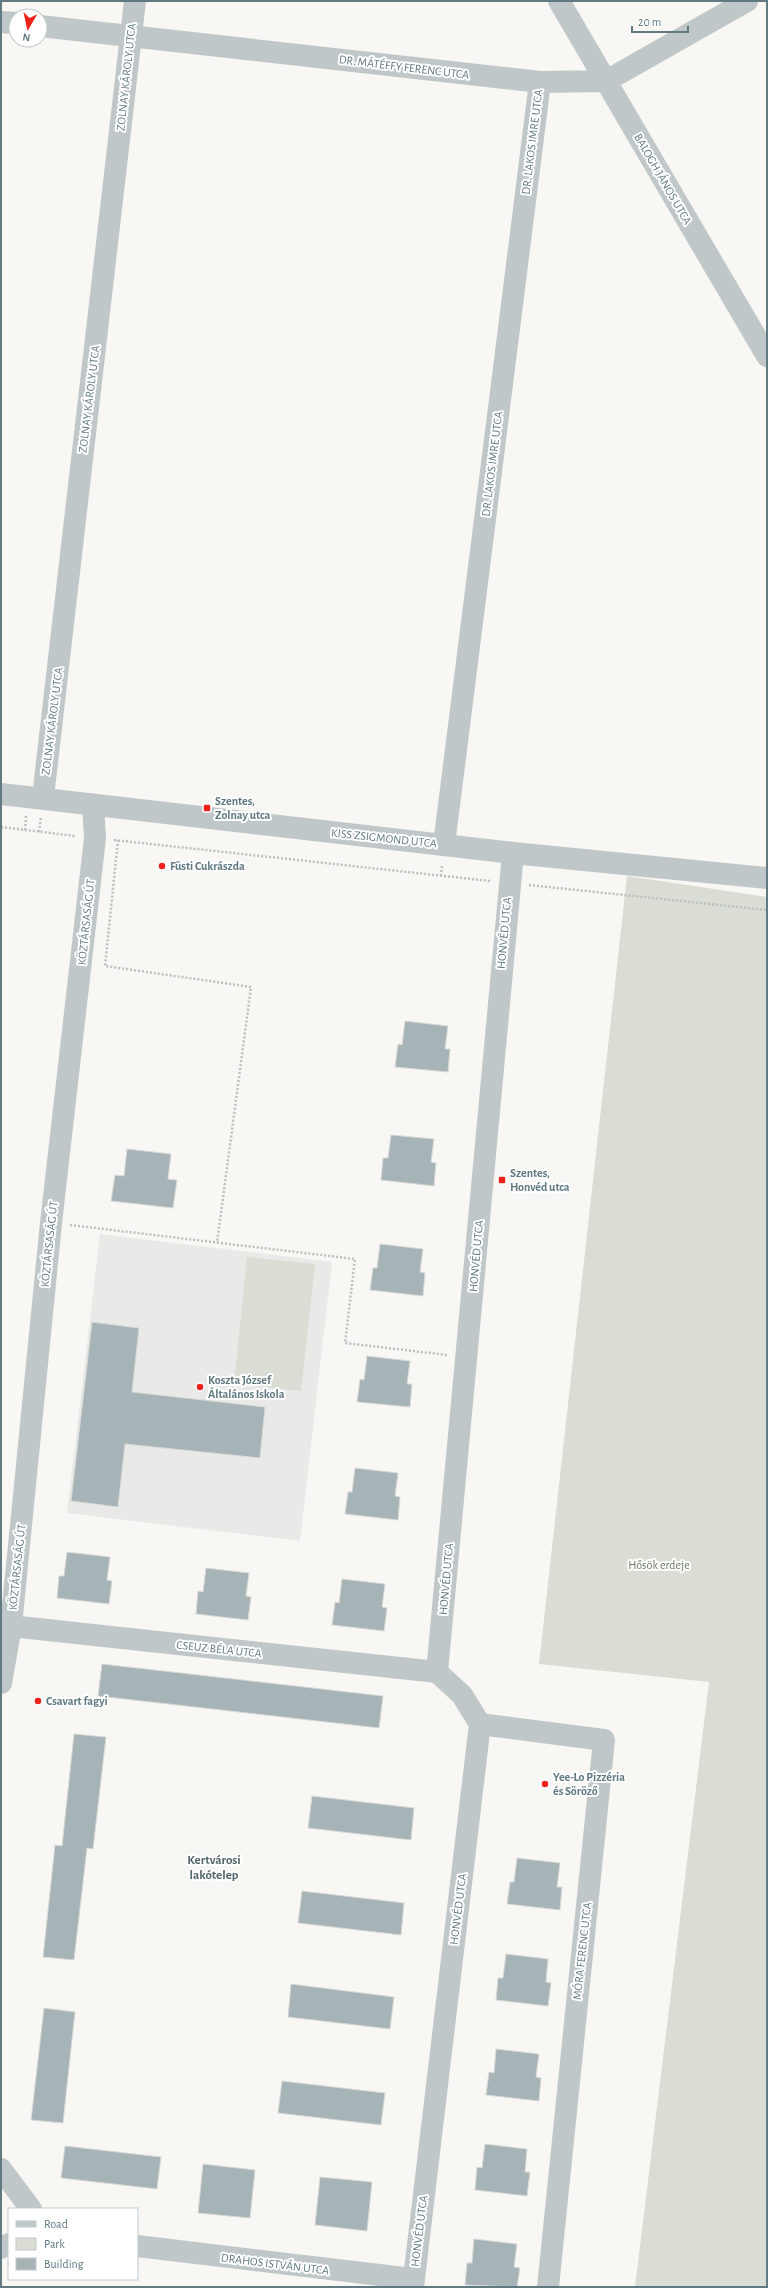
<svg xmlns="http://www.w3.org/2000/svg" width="768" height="2288" font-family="'Alegreya Sans',sans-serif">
	<rect width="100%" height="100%" fill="#f8f7f4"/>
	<path fill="#e9e9e8" d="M100 1234 332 1262 300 1541 67 1513Z"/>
	<path fill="#d9ddd3" d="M627 876 767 897V2287H635L709 1682 539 1664Z
		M247 1257 315 1264 301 1391 234 1384Z"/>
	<path fill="#a7b4b7" stroke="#d9d9d7" d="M405 1021 448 1026 445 1049H450L448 1072 395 1067 398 1044 402 1045Z
		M391 1135 434 1139 431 1162 436 1163 434 1186 381 1180 383 1158H388Z
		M127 1149 171 1154 168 1179 177 1180 173 1208 111 1201 115 1175 124 1176Z
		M380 1244 423 1249 420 1272 425 1273 423 1296 370 1290 373 1268H377Z
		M92 1322 139 1328 132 1392 265 1407 260 1458 125 1444 118 1507 71 1501Z
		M367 1356 410 1361 407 1384H412L410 1407 357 1402 360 1379 364 1380Z
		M355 1468 398 1473 395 1496 400 1497 398 1520 345 1514 348 1492H352Z
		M67 1552 110 1557 107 1580 112 1581 109 1604 57 1598 59 1576H64Z
		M206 1568 249 1573 246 1596 251 1597 248 1620 196 1614 198 1591 203 1592Z
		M342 1579 385 1584 382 1607 387 1608 384 1631 332 1625 335 1602 339 1603Z
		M102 1664 383 1696 379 1728 98 1696Z
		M74 1734 106 1737 93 1849 87 1848 74 1960 43 1957 55 1845 62 1846Z
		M312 1796 414 1808 411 1840 308 1828Z
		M517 1858 560 1863 557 1887H562L560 1910 507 1904 510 1882H514Z
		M302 1891 404 1903 401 1935 298 1923Z
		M506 1954 548 1959 546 1982 551 1983 548 2006 496 2000 498 1978H503Z
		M291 1984 394 1997 390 2029 288 2017Z
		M44 2008 75 2012 63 2123 31 2120Z
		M496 2049 539 2054 536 2077 541 2078 539 2101 486 2095 489 2072 494 2073Z
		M282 2081 385 2093 381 2125 278 2113Z
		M485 2144 527 2149 525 2172H530L527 2196 475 2190 477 2167 482 2168Z
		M65 2146 161 2157 157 2189 61 2178Z
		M203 2164 255 2170 250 2218 198 2213Z
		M320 2177 372 2182 367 2231 315 2225Z
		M474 2239 517 2244 514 2267 520 2268 517 2287 465 2285 467 2263H472Z"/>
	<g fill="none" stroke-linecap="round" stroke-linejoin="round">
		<path stroke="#babfc1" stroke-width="2.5" stroke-dasharray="2 2" stroke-linecap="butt" d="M1 827 75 836
			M25 830 26 816
			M39 832 41 817
			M114 840 490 881
			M118 840 105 966 251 987 217 1243
			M441 876 442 865
			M529 885 767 910
			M70 1225 355 1259 345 1343 447 1355"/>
		<path stroke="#c0c7c9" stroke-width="22" d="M559 1 767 356
			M1 22 16 23
			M40 26 540 82 606 81 747 1
			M1 794 513 853 767 878
			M43 797 135 1
			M444 845 540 82
			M1 1625 437 1672
			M1 1683 11 1626 51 1223 95 838 93 805
			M480 1724 604 1740 548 2287
			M1 2169 31 2209
			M137 2246 413 2279
			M1 2248 9 2244
			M413 2287 480 1724 462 1695 437 1672 513 853"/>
	</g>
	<g fill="#ef211d" stroke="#fff" stroke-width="1.5">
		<rect x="203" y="804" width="8" height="8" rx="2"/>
		<circle cx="162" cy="866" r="4"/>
		<rect x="498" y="1176" width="8" height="8" rx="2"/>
		<circle cx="200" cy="1387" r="4"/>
		<circle cx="38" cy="1701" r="4"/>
		<circle cx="545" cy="1784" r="4"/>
	</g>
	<g text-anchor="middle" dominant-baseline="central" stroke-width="4" stroke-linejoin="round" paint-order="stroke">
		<g font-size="12" fill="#617a82" stroke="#fff">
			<text transform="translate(404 67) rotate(7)">DR. MÁTÉFFY FERENC UTCA</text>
			<text transform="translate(126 77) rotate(-84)">ZOLNAY KÁROLY UTCA</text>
			<text transform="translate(532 142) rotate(-83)">DR. LAKOS IMRE UTCA</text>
			<text transform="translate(663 179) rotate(60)">BALOGH JÁNOS UTCA</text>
			<text transform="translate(89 399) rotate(-83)">ZOLNAY KÁROLY UTCA</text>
			<text transform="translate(492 464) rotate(-83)">DR. LAKOS IMRE UTCA</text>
			<text transform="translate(52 721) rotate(-83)">ZOLNAY KÁROLY UTCA</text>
			<text transform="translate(384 838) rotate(6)">KISS ZSIGMOND UTCA</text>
			<text transform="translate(86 922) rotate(-84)">KÖZTÁRSASÁG ÚT</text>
			<text transform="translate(504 933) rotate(-85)">HONVÉD UTCA</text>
			<text transform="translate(49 1244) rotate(-84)">KÖZTÁRSASÁG ÚT</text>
			<text transform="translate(476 1256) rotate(-85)">HONVÉD UTCA</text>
			<text transform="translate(17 1567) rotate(-84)">KÖZTÁRSASÁG ÚT</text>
			<text transform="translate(446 1579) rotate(-85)">HONVÉD UTCA</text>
			<text transform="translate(219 1649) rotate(6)">CSEUZ BÉLA UTCA</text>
			<text transform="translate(458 1909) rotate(-83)">HONVÉD UTCA</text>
			<text transform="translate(582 1951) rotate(-84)">MÓRA FERENC UTCA</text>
			<text transform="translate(419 2231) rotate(-83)">HONVÉD UTCA</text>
			<text transform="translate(275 2264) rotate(7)">DRAHOS ISTVÁN UTCA</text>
		</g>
		<g font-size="12" font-weight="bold" fill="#617a82" stroke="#fff" text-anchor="start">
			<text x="215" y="801">Szentes,<tspan x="215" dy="14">Zolnay utca</tspan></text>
			<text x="170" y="866">Füsti Cukrászda</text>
			<text x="510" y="1173">Szentes,<tspan x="510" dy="14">Honvéd utca</tspan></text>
			<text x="208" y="1380">Koszta József<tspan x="208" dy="14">Általános Iskola</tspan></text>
			<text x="46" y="1701">Csavart fagyi</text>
			<text x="553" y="1777">Yee-Lo Pizzéria<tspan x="553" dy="14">és Söröző</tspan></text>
		</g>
		<g font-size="12" fill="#6a7960" stroke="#fff">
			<text x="659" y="1565">Hősök erdeje</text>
		</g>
		<g font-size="13" font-weight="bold" fill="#53666c" stroke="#fff">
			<text x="214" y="1860">Kertvárosi<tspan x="214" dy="15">lakótelep</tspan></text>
		</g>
	</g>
	<rect width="768" height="2288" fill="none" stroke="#617a82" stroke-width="4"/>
	<rect x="8" y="2208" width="130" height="72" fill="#ffffff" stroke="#c0cacd"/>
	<rect x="16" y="2221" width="20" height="6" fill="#c0c7c9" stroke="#c0cacd"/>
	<text x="44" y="2228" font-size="12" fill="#617a82">Road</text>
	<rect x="16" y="2238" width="20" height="12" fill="#d9ddd3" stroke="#c0cacd"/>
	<text x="44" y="2248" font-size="12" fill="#617a82">Park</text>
	<rect x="16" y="2258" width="20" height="12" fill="#a7b4b7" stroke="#c0cacd"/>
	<text x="44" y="2268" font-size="12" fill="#617a82">Building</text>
	<g transform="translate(28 28) rotate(189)"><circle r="19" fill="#ffffff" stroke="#c0cacd"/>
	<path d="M0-3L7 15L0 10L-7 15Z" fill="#ef211d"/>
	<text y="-6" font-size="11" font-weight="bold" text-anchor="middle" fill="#617a82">N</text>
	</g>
	<path d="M632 26v6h56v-6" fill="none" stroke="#617a82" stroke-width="2"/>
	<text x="638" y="26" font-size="12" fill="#617a82" stroke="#ffffff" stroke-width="3" paint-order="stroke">20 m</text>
</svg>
